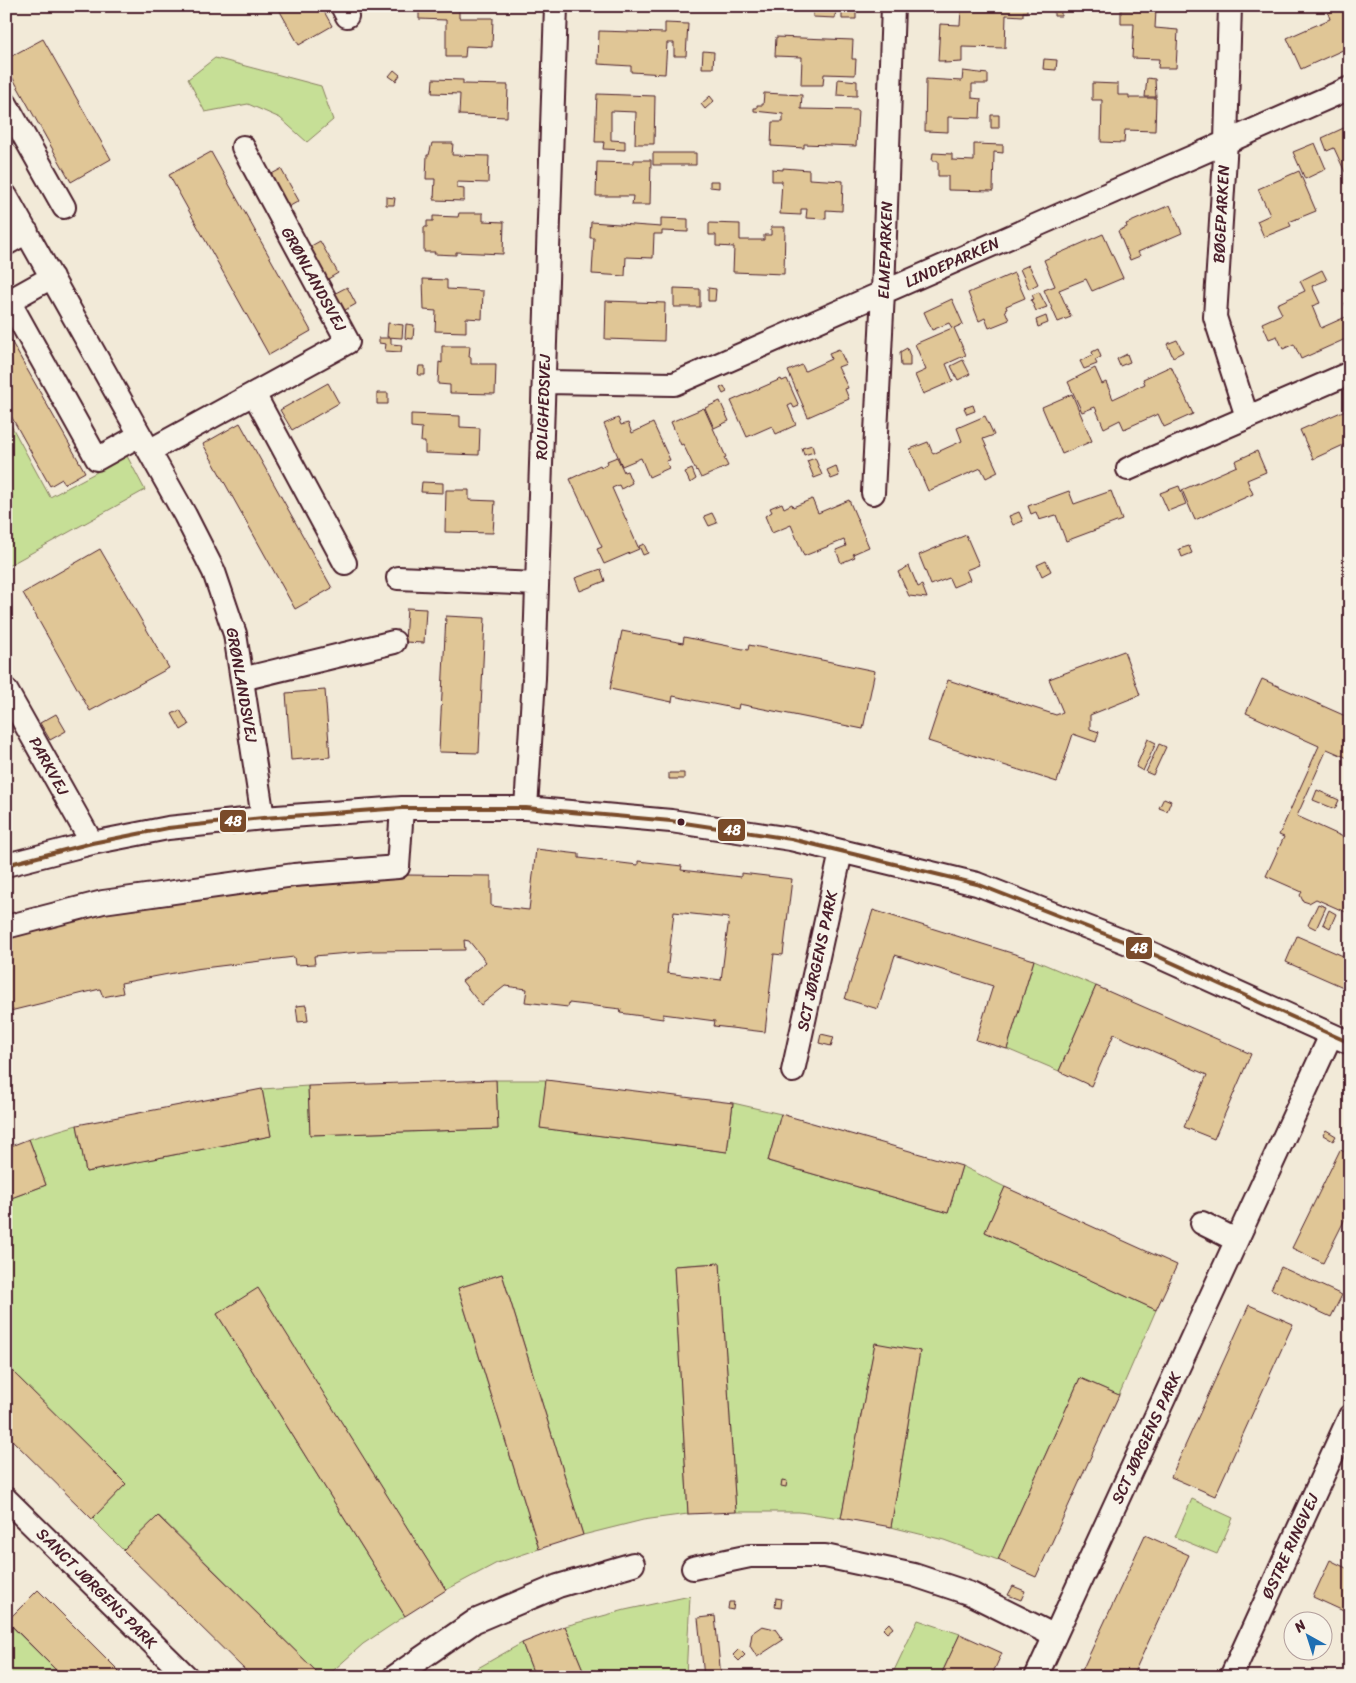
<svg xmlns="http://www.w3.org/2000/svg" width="1356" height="1683" font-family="Sriracha,sans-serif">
	<rect width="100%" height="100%" fill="#f2ead8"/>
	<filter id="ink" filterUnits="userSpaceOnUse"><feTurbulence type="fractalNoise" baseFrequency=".02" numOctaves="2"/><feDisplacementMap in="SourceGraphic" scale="10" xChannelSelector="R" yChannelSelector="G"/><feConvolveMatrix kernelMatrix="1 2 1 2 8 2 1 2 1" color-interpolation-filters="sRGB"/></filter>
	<g filter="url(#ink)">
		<path fill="#c6df96" stroke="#887f60" d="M215 58 321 86 333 120 307 142 280 118 248 104 205 112 188 79Z
			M6 416 50 497 127 456 145 490 6 567Z
			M1034 960 1096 986 1059 1071 1007 1049Z
			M496 1080H546L541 1128 727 1152 733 1103 781 1114 768 1161 948 1213 962 1166 1005 1187 985 1232 1156 1310 1119 1395 1080 1378 998 1560 944 1540 891 1527 920 1351 875 1344 841 1518 799 1512H736L720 1263 674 1266 688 1514 643 1520 583 1535 502 1274 458 1288 539 1549 497 1563 446 1590 258 1289 217 1314 405 1616 363 1644 326 1677H322L159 1516 123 1550 92 1519 126 1484 6 1365V1200L46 1185 29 1139 77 1125 86 1172 271 1136 262 1089 308 1086 310 1135 498 1129Z
			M1192 1499 1233 1518 1217 1554 1175 1537Z
			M690 1596 686 1677H586L565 1626 625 1610Z
			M918 1620 960 1634 940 1677H891Z
			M6 1621 63 1677H6Z
			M522 1643 535 1677H462Z"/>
		<path fill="#e0c696" stroke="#4a1f2b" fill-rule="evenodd" d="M277 6H321L332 26 299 45Z
			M797 6H860V9H856V19H842V8H836L835 18 813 17V7Z
			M994 6H1027V12H1023V16L1006 15 1005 48 962 47V62L944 63 945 61H938L940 24 960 25 961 10 994 11Z
			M1344 6H1346L1348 10 1350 9V49L1346 51 1345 49 1301 69 1287 38 1330 19 1328 13Z
			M419 7 459 8V18H493L492 47 466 46 465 57H446V20L419 19Z
			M1061 7V16H1054V8Z
			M1121 10H1156L1155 28 1178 30 1176 68H1158L1159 59 1132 58 1134 24H1121Z
			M665 23 688 24 686 56H674V43H667L665 74 631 72V66L598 64 599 31 665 33Z
			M776 37 853 40 852 59H856L855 75 824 74 823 85H801L802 57 775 56Z
			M43 39 111 159 71 182 6 66V59Z
			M703 51 714 52 713 68H702Z
			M1044 59 1057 60 1056 70 1043 69Z
			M394 70 400 75 396 81 389 76Z
			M963 71 988 74V84H972V98L981 99 980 118 948 117V132L925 131 926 79 962 81Z
			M1147 78 1155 79 1156 97H1145Z
			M433 79 463 80V84L508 85 507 117 459 115 460 94 432 93Z
			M838 79 857 81V96L837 95Z
			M1092 83 1118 84V95H1129V98H1156L1155 131 1125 130 1124 143 1101 142 1102 100H1092Z
			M764 93 802 95 801 109 858 110 856 146 804 144V148L771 146 772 122H783V114L754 111V108H757V105H763Z
			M597 94 655 96 654 144H635L636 112 611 111V140L625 141V150L603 149 604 142H595Z
			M710 96 714 101 705 109 701 104Z
			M991 115H999V128H991Z
			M1348 126 1350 129V170L1345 172 1334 148 1327 151 1322 138Z
			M432 143H453L452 155 489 156 488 183 457 182V188L464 189V201L434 200 435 179H426L427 155H429Z
			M1315 143 1326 169 1305 179 1293 152Z
			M974 144 1003 145V153L994 152 993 191 948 190V176H938V161H932L933 153 952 154V160L974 161Z
			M211 152 311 331 269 355 169 175Z
			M653 153H696V165H653Z
			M634 160H651L650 205H632L633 196H596L597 162 634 163Z
			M783 168 809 170V179L843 181 842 211 826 210V219L806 218 807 209H801V215L780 214 782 181H772V169L783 170Z
			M281 169 299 201 283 210 264 178Z
			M1299 171 1316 211 1289 222 1291 226 1264 237 1257 221 1270 215 1258 189Z
			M710 181H719V188L710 187Z
			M386 197 395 198 394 205H386Z
			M1170 205 1182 233 1138 252 1140 256 1130 260 1118 231 1127 227 1126 224Z
			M459 213H483V221L504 222 503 254 456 252V255L434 254 435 252H424V227H427V221H433V216L458 217Z
			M661 218 688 219V232L662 231V234H654L653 258 626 257 625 276 592 274 594 238H590L591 222 661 227Z
			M709 223 740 224V240H764V235H771V227H785L784 274 733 272 734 247 716 246V235H709Z
			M1103 234 1123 278 1092 291 1086 279 1059 290 1071 317 1058 322 1044 290 1055 286 1044 260Z
			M320 241 338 273 323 282 304 250Z
			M1029 265 1038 284 1029 289 1020 269Z
			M1322 270 1327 280 1312 286 1320 303 1312 306 1321 328 1350 315V337L1301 359 1294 344 1283 349 1277 336 1269 339 1262 323 1282 314 1277 304 1305 291 1300 281Z
			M1014 273 1025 298 1006 306 1007 309 1005 310 1009 320 989 328 985 318 979 321 968 293Z
			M423 279 447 280V289L483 291 482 319 466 318V332L435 331 436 311 424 310Z
			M347 287 356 304 340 313 330 296Z
			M674 288 700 289V307H674Z
			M708 288 716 289 715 301H708Z
			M1039 292 1047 307 1036 311 1031 300 1034 299 1032 295Z
			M952 299 963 324 954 328 966 355 946 364 953 381 923 394 915 375 926 370 915 344 952 328 949 323 932 330 924 312Z
			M1350 300V310L1348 311 1345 303Z
			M606 301 665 303 664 341 605 339Z
			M1046 316 1048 323 1038 327 1036 320Z
			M388 323 403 325 402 338 387 337Z
			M406 324 414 325 413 339 405 338Z
			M6 332 85 472 64 484 62 479 50 486 6 407Z
			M379 338H391V344L402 345 401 352 385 351 386 344 379 343Z
			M1177 340 1183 352 1173 357 1167 344Z
			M442 346H470L469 357H471V364H496L495 394 450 393V385L438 384 439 362 442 363Z
			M907 348 910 356V366H901L900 352Z
			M839 349 846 364 838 367 848 388 845 389 849 399 808 417 788 371 802 365 805 371 831 359 829 353Z
			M1098 349 1101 357 1095 360 1097 364 1084 369 1080 361 1093 355 1092 352Z
			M1127 354 1130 362 1120 366 1117 359Z
			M963 360 970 374 958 380 951 366Z
			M419 366H425V375H418Z
			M1171 366 1193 414 1164 427 1158 414 1124 429 1120 420 1104 428 1095 407 1082 412 1068 382 1095 368 1102 384 1106 382 1113 399 1145 384 1143 379Z
			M781 379 782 381 787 379 799 406 794 408 792 404 788 406 796 425 776 434 772 426 747 437 731 401Z
			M328 383 339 403 292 430 280 410Z
			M724 386 727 392 723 394 720 388Z
			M377 393H388V404H377Z
			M1072 394 1092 441 1062 454 1042 407Z
			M720 401 729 421 714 428 705 408Z
			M973 405 975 411 967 414 964 408Z
			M704 408 726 457 724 458 728 466 701 478 697 470 696 471 683 444 681 445 671 422Z
			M1350 408V442L1313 459 1300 430Z
			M411 414 460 416V427L480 428 479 455 425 453V442H421L422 428 411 427Z
			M985 416 994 435 983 439 998 472 986 478 981 468 928 491 910 449 928 442 933 454 962 441 957 428Z
			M618 418 621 425 628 423 632 433 653 423 670 460 666 461 669 468 649 477 641 458 622 466 604 424Z
			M240 423 332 588 295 609 203 444Z
			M812 445 814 452 804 455 802 448Z
			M1257 451 1266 472 1247 480 1253 494 1195 520 1182 490 1237 466 1235 461Z
			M617 457 624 472 627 471 632 483 621 489 619 485 612 488 639 549 604 564 597 549 602 547 570 479 600 465 601 467 608 463 607 461Z
			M815 458 822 475 814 478 807 461Z
			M836 466 839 476 831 479 827 470Z
			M692 469 696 479 690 483 685 472Z
			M422 482 443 483V493L421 492Z
			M1179 486 1186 504 1168 511 1160 493Z
			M446 490H469V500L495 501 493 533 445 532Z
			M1069 491 1074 504 1111 491 1122 520 1066 541 1056 515 1039 520 1036 512 1031 514 1028 506Z
			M812 499 818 513 849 500 869 547 853 554 855 557 841 563 836 550 846 546 844 540 804 556 791 525 772 533 765 516 772 512 770 508 782 503 784 508 792 504 793 507Z
			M1019 512 1023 521 1013 525 1009 516Z
			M712 513 717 523 709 526 704 516Z
			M966 535 979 565 966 570 970 580 953 587 949 578 931 585 919 555Z
			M644 544 648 553 643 555 639 546Z
			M1189 546 1192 553 1182 557 1179 549Z
			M100 549 169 668 90 711 23 593Z
			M1046 561 1051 571 1042 576 1037 565Z
			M909 566 918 587 922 585 927 598 909 596 898 572Z
			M601 569 605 581 580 591 575 578Z
			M407 608 426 609 424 643 405 642Z
			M446 616 485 618 479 753 439 752Z
			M622 631 683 643 684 637 748 650 749 645 875 671 863 729 739 704 738 709 673 696 672 702 610 689Z
			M1124 651 1140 695 1090 715V729L1099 732 1096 742 1073 734 1057 782 928 741 948 680 1056 715 1063 712 1049 679Z
			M1262 679 1350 718V759L1327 749 1297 816 1350 840V914L1316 899 1309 903 1303 901 1300 895 1302 892 1266 876 1284 837 1279 835 1319 746 1246 713Z
			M325 690 330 757 291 760 286 693Z
			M180 710 189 725 181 730 172 714Z
			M56 714 66 731 50 740 40 723Z
			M1148 739 1156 743 1143 771 1136 767Z
			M1159 744 1166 747 1153 775 1146 772Z
			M669 773H684V779H669Z
			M1317 790 1339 800 1335 809 1313 800Z
			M1164 798 1171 801 1167 811 1159 808Z
			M536 849 579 854V858L638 865V861L682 866 681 870 741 877V873L792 879 783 955 774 954 765 1032 714 1026 715 1021 663 1014V1019L620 1013 621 1009 569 1003 568 1007 525 1002 527 989 505 986 481 1005 462 981 486 962 469 941 464 940 465 950 372 951 314 956 315 964 295 965 294 957 195 969 121 983 123 993 103 997 100 989 6 1012V936L71 920 154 902 322 880 406 875 491 876V906L529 910ZM674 912 729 918 721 980 667 973Z
			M1318 904 1326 907 1316 929 1308 925Z
			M873 910 1034 960 1007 1049 976 1040 993 986 895 955 878 1009 845 999Z
			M1329 910 1336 914 1330 928 1323 924Z
			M1297 936 1350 959V990L1286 962Z
			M1096 986 1251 1054 1214 1139 1184 1127 1207 1075 1114 1034 1091 1086 1059 1071Z
			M306 1005 308 1021 298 1022 296 1006Z
			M821 1034 834 1037 831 1046 819 1043Z
			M496 1080 498 1129 310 1135 308 1086Z
			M546 1080 733 1103 727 1152 540 1128Z
			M262 1089 271 1136 86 1172 77 1125Z
			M781 1114 962 1166 948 1213 768 1161Z
			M1326 1130 1336 1136 1333 1141 1323 1135Z
			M29 1139 46 1185 6 1200V1148Z
			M1340 1150 1350 1154V1209L1323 1263 1292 1248Z
			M1005 1187 1177 1265 1156 1310 985 1232Z
			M720 1263 736 1512 688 1514 674 1266Z
			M1281 1267 1342 1295 1331 1317 1271 1289Z
			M502 1274 583 1535 539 1549 458 1288Z
			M258 1288 446 1590 405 1616 217 1314Z
			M1249 1305 1293 1324 1215 1496 1171 1477Z
			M875 1343 920 1351 891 1527 841 1518Z
			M6 1365 126 1484 92 1519 6 1434Z
			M1080 1378 1119 1395 1036 1577 998 1560Z
			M782 1480 787 1481 786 1487 781 1486Z
			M158 1516 322 1677H252L123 1550Z
			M1145 1535 1189 1555 1132 1677H1079Z
			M1330 1560 1350 1570V1614L1313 1597Z
			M1013 1586 1025 1591 1021 1600 1008 1595Z
			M38 1590 125 1677H63L7 1621Z
			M776 1598 782 1599 781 1608 775 1607Z
			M729 1602H734L733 1610 728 1609Z
			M715 1616 721 1677H704L698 1618Z
			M889 1623 893 1628 887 1633 883 1629Z
			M565 1626 586 1677H535L522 1643Z
			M762 1626 775 1629 783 1640 757 1657 750 1646 752 1633Z
			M960 1634 1002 1653 991 1677H940Z
			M739 1649 745 1655 739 1661 733 1655Z"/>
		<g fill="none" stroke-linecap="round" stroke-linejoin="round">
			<defs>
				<path id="minor" d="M342 6 347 16
					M1230 6 1226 141 1215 317 1247 417
					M6 104 64 207
					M6 196 185 515 214 572 235 634 263 818
					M6 244 27 232
					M52 277 9 301 97 459 140 435
					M544 382 674 384 1350 88
					M254 394 345 563
					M149 451 348 342 243 147
					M1128 469 1350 373
					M873 493 883 292 893 6
					M398 578 537 584
					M242 679 394 642
					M6 690 92 843
					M526 808 534 678 556 6
					M6 865 92 843 168 828 263 818 402 808H526L671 821 791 839 977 884 1133 945 1350 1043
					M6 927 103 902 294 875 398 867 402 808
					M793 1071 841 852
					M1202 1223 1236 1240
					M6 1499 187 1677
					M693 1568 750 1556H825L914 1575 971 1594 1055 1636
					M394 1677 475 1621 558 1586 633 1564
					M1036 1677 1331 1035
					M1231 1677 1350 1416"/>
			</defs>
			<use href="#minor" stroke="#4a1f2b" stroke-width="26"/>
			<use href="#minor" stroke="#f7f3e8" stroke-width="22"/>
			<defs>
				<path id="bus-1" d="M6 865 92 843 168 828 263 818 402 808H526L671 821 791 839 977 884 1133 945 1350 1043"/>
			</defs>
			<use href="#bus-1" stroke="#f7f3e8" stroke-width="8"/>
			<use href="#bus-1" stroke="#7a4b2a" stroke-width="4"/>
		</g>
	</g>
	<circle fill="#4a1f2b" stroke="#f7f3e8" stroke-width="2" cx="681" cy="822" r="4.5"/>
	<g text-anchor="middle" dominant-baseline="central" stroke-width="4" stroke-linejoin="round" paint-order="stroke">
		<g font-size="16" fill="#4a1f2b" stroke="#f7f3e8">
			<text transform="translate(1221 214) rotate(-87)">BØGEPARKEN</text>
			<text transform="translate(885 250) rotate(-88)">ELMEPARKEN</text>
			<text transform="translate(952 262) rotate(-24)">LINDEPARKEN</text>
			<text transform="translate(314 279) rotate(61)">GRØNLANDSVEJ</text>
			<text transform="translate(543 407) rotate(-88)">ROLIGHEDSVEJ</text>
			<text transform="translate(242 685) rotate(80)">GRØNLANDSVEJ</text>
			<text transform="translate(49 766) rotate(61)">PARKVEJ</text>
			<text transform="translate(817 961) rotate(-78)">SCT JØRGENS PARK</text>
			<text transform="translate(1146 1438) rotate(-65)">SCT JØRGENS PARK</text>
			<text transform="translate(1290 1546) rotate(-65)">ØSTRE RINGVEJ</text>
			<text transform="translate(97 1588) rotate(45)">SANCT JØRGENS PARK</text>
		</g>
	</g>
	<g stroke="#f7f3e8" stroke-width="2">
		<rect x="219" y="809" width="28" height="24" rx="5" fill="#7a4b2a"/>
		<rect x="717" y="818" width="29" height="24" rx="5" fill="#7a4b2a"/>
		<rect x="1125" y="936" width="28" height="24" rx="5" fill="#7a4b2a"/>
	</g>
	<g font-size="14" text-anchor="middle" font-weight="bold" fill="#fff">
		<text x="233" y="826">48</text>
		<text x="732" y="835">48</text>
		<text x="1139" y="953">48</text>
	</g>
	<rect width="1356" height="1683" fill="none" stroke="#f7f3e8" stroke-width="25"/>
	<rect x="12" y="12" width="1331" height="1658" fill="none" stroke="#4a1f2b" stroke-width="2" filter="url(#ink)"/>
	<g transform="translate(1308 1636) rotate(321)"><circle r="24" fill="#f7f3e8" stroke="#b29e9c"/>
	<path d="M0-4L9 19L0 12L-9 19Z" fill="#1f6fb2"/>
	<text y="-8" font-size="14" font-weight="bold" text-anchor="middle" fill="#4a1f2b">N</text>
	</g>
</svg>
